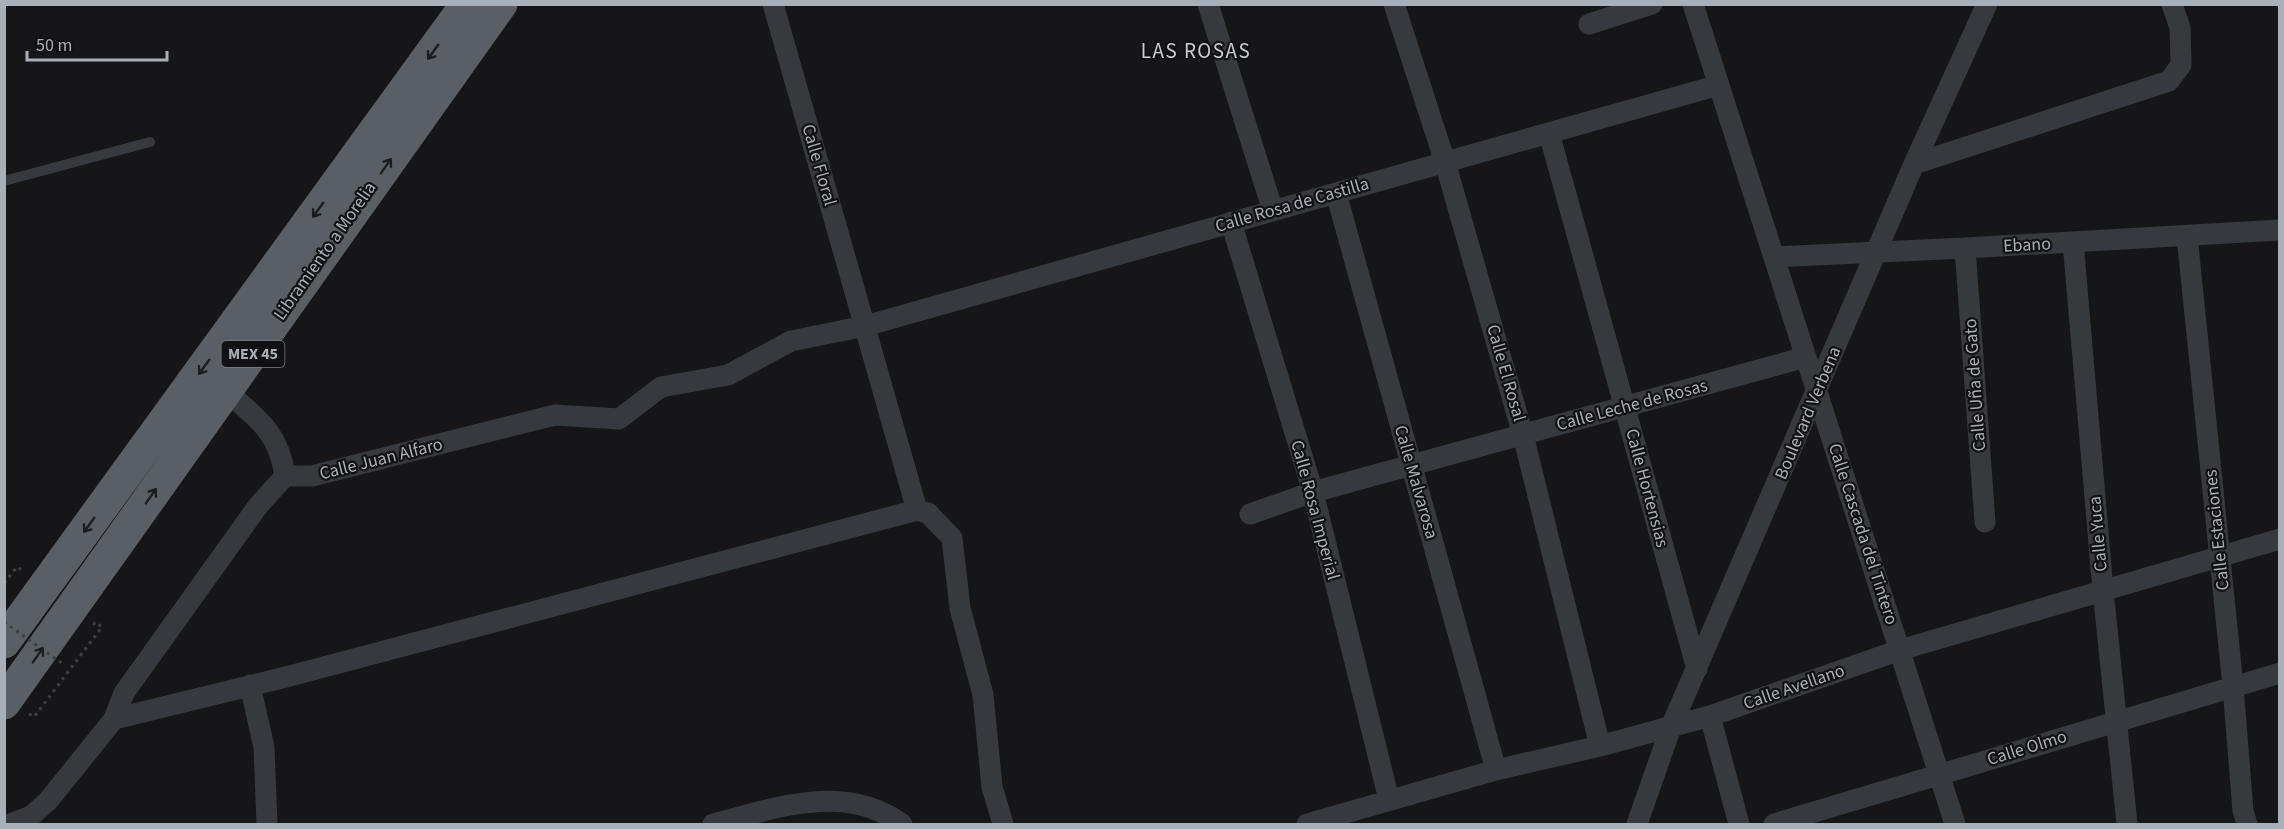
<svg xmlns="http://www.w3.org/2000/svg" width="2284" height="829" font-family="'Source Sans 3',sans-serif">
	<rect width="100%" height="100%" fill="#161618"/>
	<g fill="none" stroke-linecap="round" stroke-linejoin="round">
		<path stroke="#3c4044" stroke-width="3" stroke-dasharray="3 4.5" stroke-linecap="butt" d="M4 583 17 567 25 572
			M29 714 34 717 102 627 95 622 93 626"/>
		<path stroke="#36393d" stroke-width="10" d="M4 181 150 142"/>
		<path stroke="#36393d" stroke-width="21" d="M773 4 917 510 928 513 952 538 960 608 983 695 992 787 1003 824
			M1208 4 1273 211
			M1394 4 1445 162 1523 435 1600 746
			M1693 4 1955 824
			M1589 24 1652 4
			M1549 133 1697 669
			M1914 164 2169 81 2181 65 2180 28 2172 4
			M1336 193 1496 770
			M1231 222 1313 492 1389 800
			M2187 236 2233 686 2243 811 2247 824
			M2073 242 2103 590 2127 824
			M1965 248 1985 522
			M1774 257 1965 248 2280 230
			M226 391C257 418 279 432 285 476
			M1250 514 1313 492 1806 357
			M250 685 264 747 267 824
			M1710 716 1739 824
			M114 719 286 677 917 510
			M10 824 31 816 48 801 114 719 124 693 258 506 285 476H312L555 415 619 419 661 387 728 375 791 341 865 326 1719 85
			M713 824C776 808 844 782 902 824
			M1307 824 1496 770 1600 746 1710 716 1900 650 2280 539
			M1637 824 1671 727 1914 164 1987 4
			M1774 824 2280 673"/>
		<path stroke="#5a5f65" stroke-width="33" d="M4 642 467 4
			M4 703 501 4"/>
		<path stroke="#3c4044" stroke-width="3" stroke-dasharray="3 4.5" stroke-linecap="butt" d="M4 622 63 664"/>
	</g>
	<defs><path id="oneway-shaft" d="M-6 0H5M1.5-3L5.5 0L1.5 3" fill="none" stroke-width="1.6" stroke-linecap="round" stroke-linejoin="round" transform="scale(1.5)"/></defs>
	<g stroke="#1c1d1f">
		<use href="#oneway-shaft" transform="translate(433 52) rotate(126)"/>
		<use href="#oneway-shaft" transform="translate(386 166) rotate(-55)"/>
		<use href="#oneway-shaft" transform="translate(318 210) rotate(126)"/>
		<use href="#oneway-shaft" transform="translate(204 367) rotate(126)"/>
		<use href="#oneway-shaft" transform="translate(151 496) rotate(-55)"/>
		<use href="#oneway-shaft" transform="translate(89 525) rotate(126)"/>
		<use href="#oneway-shaft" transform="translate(38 655) rotate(-55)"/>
	</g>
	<g text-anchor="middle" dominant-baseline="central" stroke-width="4.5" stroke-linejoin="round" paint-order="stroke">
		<rect fill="#111113" stroke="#7a8087" stroke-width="1.5" x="221.5" y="341" width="63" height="26" rx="4.5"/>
		<g font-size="16" font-weight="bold" fill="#a7afb9">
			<text x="253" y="354">MEX 45</text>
		</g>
		<g font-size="18" fill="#a7afb9" stroke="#111113">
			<text transform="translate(819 165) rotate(74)">Calle Floral</text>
			<text transform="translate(1292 205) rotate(-16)">Calle Rosa de Castilla</text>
			<text transform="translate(2027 245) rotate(-3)">Ebano</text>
			<text transform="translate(325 251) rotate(-55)">Libramiento a Morelia</text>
			<text transform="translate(1506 373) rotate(74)">Calle El Rosal</text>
			<text transform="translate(1975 385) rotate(-94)">Calle Uña de Gato</text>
			<text transform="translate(1632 405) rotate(-15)">Calle Leche de Rosas</text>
			<text transform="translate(1808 413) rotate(-67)">Boulevard Verbena</text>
			<text transform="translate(381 459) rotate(-14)">Calle Juan Alfaro</text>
			<text transform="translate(1416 482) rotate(74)">Calle Malvarosa</text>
			<text transform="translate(1647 488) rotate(75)">Calle Hortensias</text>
			<text transform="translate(1315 510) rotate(75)">Calle Rosa Imperial</text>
			<text transform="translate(2217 530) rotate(-96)">Calle Estaciones</text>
			<text transform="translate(1863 534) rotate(72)">Calle Cascada del Tintero</text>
			<text transform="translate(2098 534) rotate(-95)">Calle Yuca</text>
			<text transform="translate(1794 687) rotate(-19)">Calle Avellano</text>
			<text transform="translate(2027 748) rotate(-17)">Calle Olmo</text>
		</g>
		<g font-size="21" letter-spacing="1.5" fill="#c8ced4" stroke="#111113">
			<text x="1196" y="51">LAS ROSAS</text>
		</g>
	</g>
	<rect width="2284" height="829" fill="none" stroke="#a7afb9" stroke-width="12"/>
	<path d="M27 51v9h140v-9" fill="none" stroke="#a7afb9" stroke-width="3"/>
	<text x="36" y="51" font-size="18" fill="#a7afb9" stroke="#111113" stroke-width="4.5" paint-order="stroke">50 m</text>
</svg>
